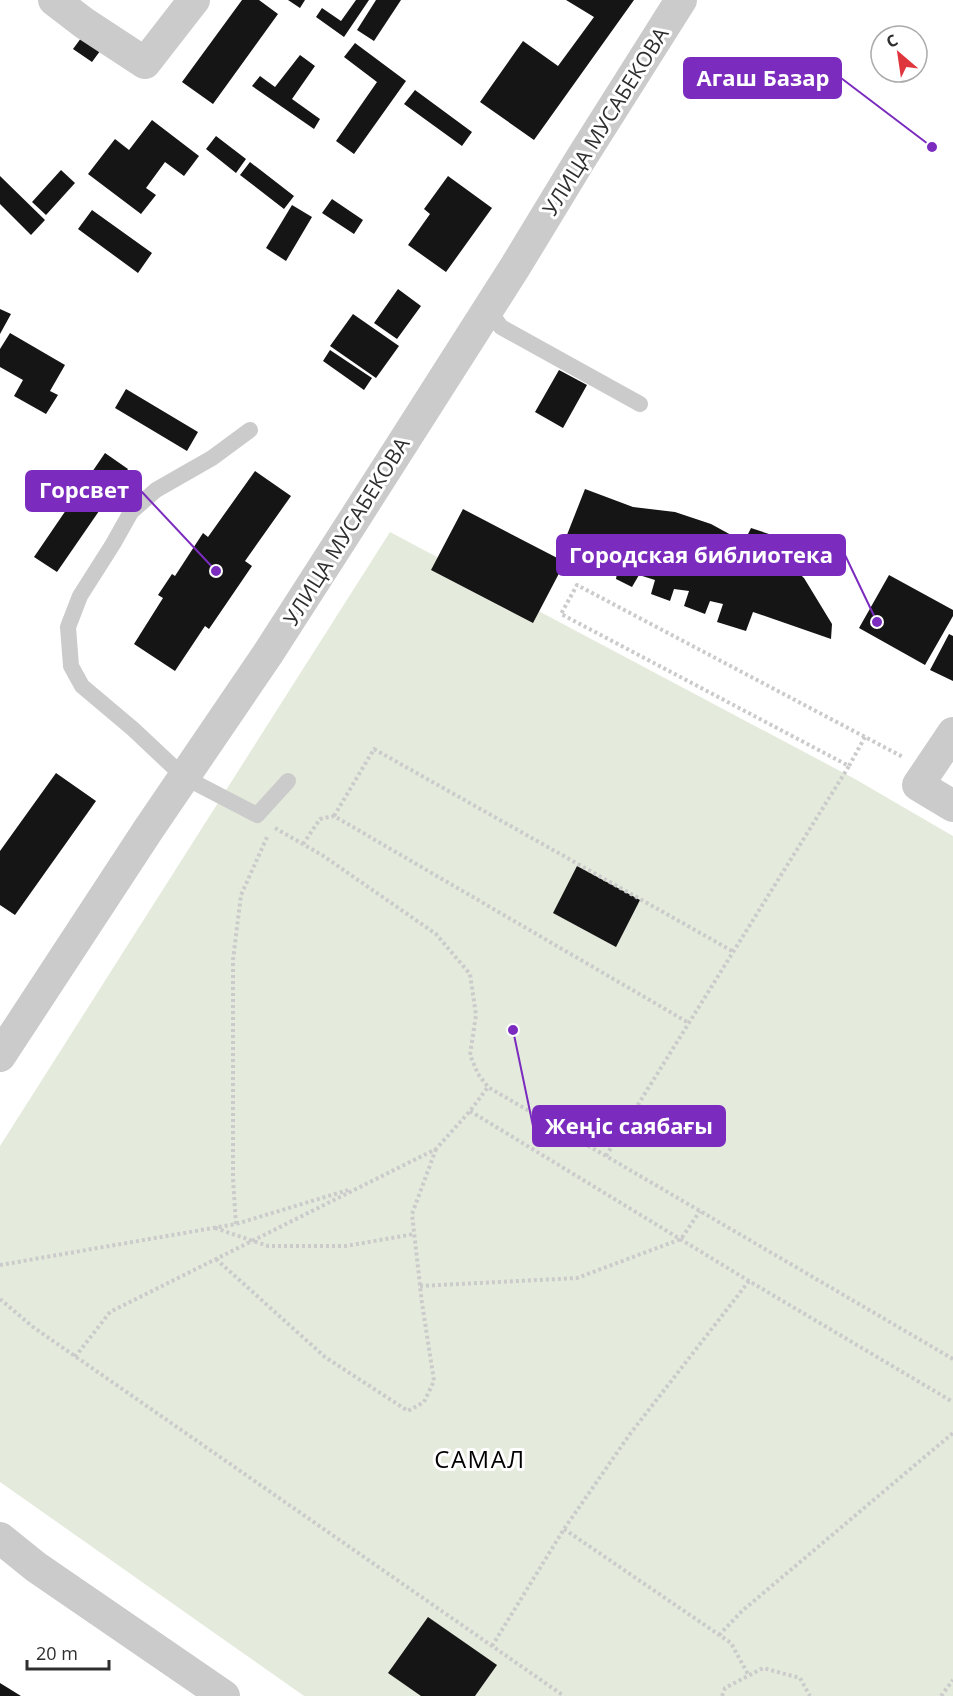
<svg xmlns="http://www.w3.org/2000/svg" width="953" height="1696" font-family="'Open Sans',sans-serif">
	<rect width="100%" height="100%" fill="#fff"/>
	<path fill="#e4ebdc" d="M390 532 855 779 953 836V1696H304L0 1482V1146Z"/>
	<path fill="#151515" d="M242 0H259L278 14 213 104 182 82Z
		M288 0H305L300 8Z
		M356 0H369L344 37 316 17 322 8 341 21Z
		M376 0H401L374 41 357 30Z
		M566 0H634L534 140 480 102 523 41 558 66 594 17Z
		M84 34 103 47 92 62 73 49Z
		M355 43 406 81 354 154 336 141 377 82 344 57Z
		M300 55 315 66 292 99 320 119 314 129 252 86 260 76 275 87Z
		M415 90 472 132 462 146 404 104Z
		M152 120 199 156 184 176 165 162 146 188 156 195 141 214 88 174 115 139 129 150Z
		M216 136 246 159 236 173 206 149Z
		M250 162 294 196 284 209 240 175Z
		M61 170 75 183 46 215 32 202Z
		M0 176 45 220 31 235 0 204Z
		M448 176 492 208 446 272 408 245 430 214 424 209Z
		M332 199 363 220 354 234 322 213Z
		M292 205 312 217 286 261 266 248Z
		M92 210 152 253 138 273 78 229Z
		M398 289 421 306 397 339 374 323Z
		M0 309 11 314 0 334Z
		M353 314 399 346 376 378 330 346Z
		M10 333 65 365 50 391 58 395 46 414 14 396 23 380 0 367V349Z
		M330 350 372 378 364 390 323 361Z
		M559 370 587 385 563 428 535 412Z
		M126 389 198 432 187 451 115 408Z
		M105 453 128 469 57 572 34 557Z
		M255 471 291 496 245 561 252 566 209 629 205 626 175 671 134 644 163 598 158 595 172 574 175 576 203 533 208 537Z
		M585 489 633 507 675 512 711 524 744 542 751 528 775 536 772 548 804 578 832 624 831 639 753 612 746 631 717 622 723 604 710 601 705 614 684 606 689 591 674 589 670 601 651 594 655 580 639 575 632 587 616 579 618 567 563 545Z
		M463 509 565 562 533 623 431 570Z
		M889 575 953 610V616L925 665 859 628Z
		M949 634 953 636V681L930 670Z
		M56 773 96 801 15 915 0 905V851Z
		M577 866 640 900 616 947 553 913Z
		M428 1617 497 1665 475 1696H421L388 1673Z
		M0 1683 21 1696H0Z"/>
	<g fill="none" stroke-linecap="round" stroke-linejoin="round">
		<path stroke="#cbcbcb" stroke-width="4" stroke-dasharray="3 3" stroke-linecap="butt" d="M865 737 849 766 561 614 577 585 903 757
			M334 816 374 749 734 952
			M275 828 322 855 436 934 470 974 476 1015 470 1055 478 1074 488 1087 953 1359
			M303 844 320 819 334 816 689 1023
			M470 1111 749 1281 953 1402
			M606 1156 849 766
			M236 1224 233 1179V960L241 895 268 835
			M215 1228 268 1246H346L414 1234
			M216 1259 325 1357 408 1411 424 1402 434 1381 422 1303 412 1214 436 1149
			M0 1265 236 1224 348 1190
			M420 1286 577 1278 681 1239 700 1211
			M0 1299 33 1327 564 1696
			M75 1357 110 1312 436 1149 470 1111 488 1087
			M564 1529 731 1643 749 1676
			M719 1635 742 1611 953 1433
			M492 1646 564 1529 630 1434 749 1281
			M722 1696 725 1688 763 1668 800 1678 810 1696
			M941 1696 953 1680"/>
		<path stroke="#cbcbcb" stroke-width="16" d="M488 309 501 327 640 404
			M250 430 212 458 156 490 131 512 113 544 80 596 68 627 71 666 82 686 133 729 184 777 257 815 288 781"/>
		<path stroke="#cbcbcb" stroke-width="32" d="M54 0 84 23 145 63 194 0
			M953 733 918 785 953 806
			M0 1056 148 830 267 655 348 529 515 267 580 160 681 0
			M0 1538 36 1567 224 1696"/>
	</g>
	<g text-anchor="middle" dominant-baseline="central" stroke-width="6" stroke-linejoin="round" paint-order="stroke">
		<g font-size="21" fill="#2e2e2e" stroke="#fff">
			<text transform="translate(605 121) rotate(-58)">УЛИЦА МУСАБЕКОВА</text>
			<text transform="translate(346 531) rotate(-58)">УЛИЦА МУСАБЕКОВА</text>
		</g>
		<g font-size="24" letter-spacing="1.5" fill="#000" stroke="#fff">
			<text x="480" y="1458">САМАЛ</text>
		</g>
	</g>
	<path fill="none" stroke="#7b2cbf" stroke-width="2" d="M932 147L841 78M216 571L141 491M877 622L845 555M513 1030L533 1126"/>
	<g fill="#7b2cbf" stroke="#fff" stroke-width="2">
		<circle cx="932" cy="147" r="6"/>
		<circle cx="216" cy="571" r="6"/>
		<circle cx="877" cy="622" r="6"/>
		<circle cx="513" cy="1030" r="6"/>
	</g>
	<g fill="#7b2cbf" stroke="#7b2cbf" stroke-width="2">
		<rect x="684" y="58" width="157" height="40" rx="6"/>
		<rect x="26" y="471" width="115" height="40" rx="6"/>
		<rect x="557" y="535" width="288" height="40" rx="6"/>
		<rect x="533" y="1106" width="192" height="40" rx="6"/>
	</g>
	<g font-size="22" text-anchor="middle" font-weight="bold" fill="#fff">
		<text x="763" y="86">Агаш Базар</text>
		<text x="84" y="498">Горсвет</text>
		<text x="701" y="563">Городская библиотека</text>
		<text x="629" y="1134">Жеңіс саябағы</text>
	</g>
	<g transform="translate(899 54) rotate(331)"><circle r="28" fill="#ffffff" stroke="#ababab" stroke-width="1.5"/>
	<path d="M0-4.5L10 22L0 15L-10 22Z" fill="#df363d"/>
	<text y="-9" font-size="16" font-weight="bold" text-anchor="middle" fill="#2e2e2e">С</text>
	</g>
	<path d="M27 1660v9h82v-9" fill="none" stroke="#2e2e2e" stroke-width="3"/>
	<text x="36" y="1660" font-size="18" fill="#2e2e2e" stroke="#ffffff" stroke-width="4.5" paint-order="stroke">20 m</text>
</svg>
